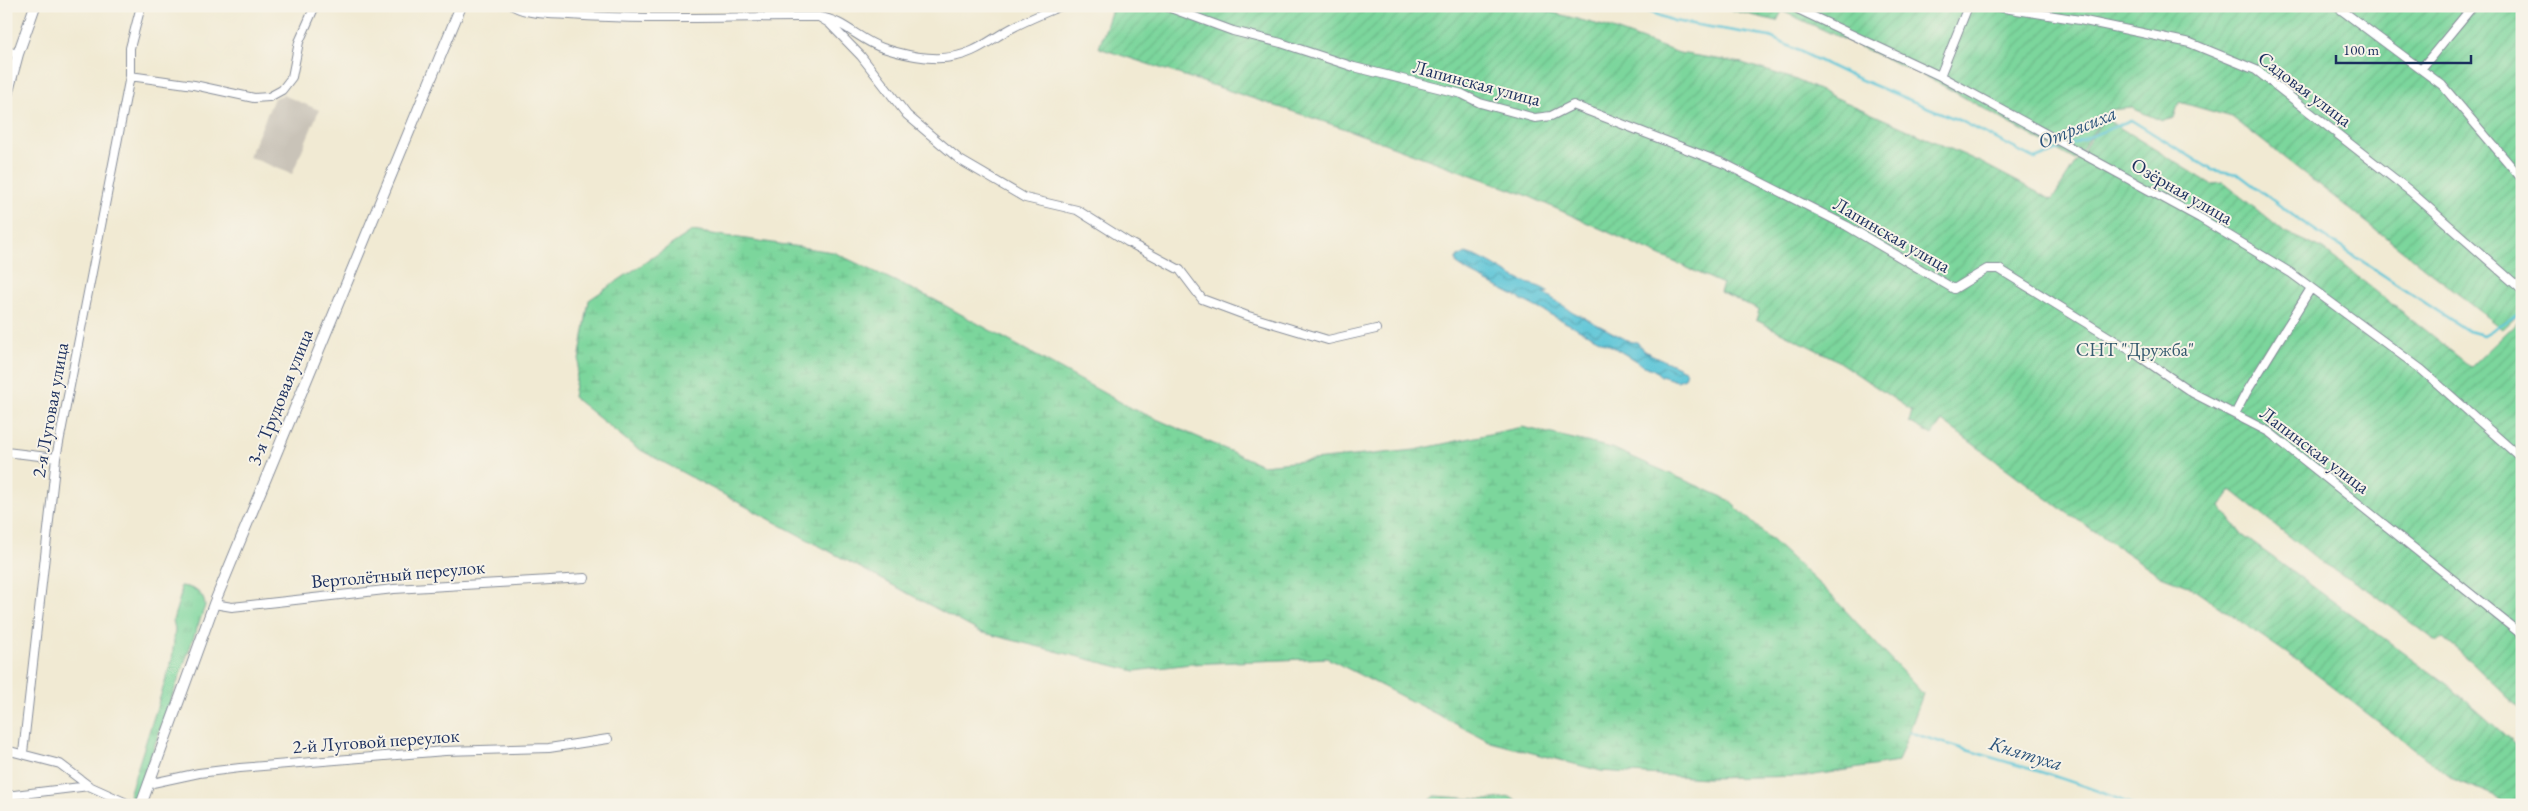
<svg xmlns="http://www.w3.org/2000/svg" width="2528" height="811" font-family="'EB Garamond',serif">
	<defs>
		<pattern id="grass-tufts" width="24" height="20" patternUnits="userSpaceOnUse" patternTransform="scale(1.25)"><rect width="24" height="20" fill="#7cd69c"/><path d="M3 7l-1-3M5 7V3M7 7l1-3M15 17l-1-3M17 17v-4M19 17l1-3" fill="none" stroke="#6bb889"/></pattern>
		<pattern id="wetland-marsh" width="20" height="14" patternUnits="userSpaceOnUse" patternTransform="scale(1.25)"><rect width="20" height="14" fill="#7cd69c"/><path d="M1 5h8M5 5V1M11 12h8M15 12V8" fill="none" stroke="#6bb889"/></pattern>
		<pattern id="garden-furrows" width="10" height="10" patternUnits="userSpaceOnUse" patternTransform="scale(1.25)"><rect width="10" height="10" fill="#7cd69c"/><path d="M-1 1l2-2M0 10L10 0M9 11l2-2" fill="none" stroke="#6bb889"/></pattern>
		<pattern id="water-waves" width="16" height="10" patternUnits="userSpaceOnUse" patternTransform="scale(1.25)"><rect width="16" height="10" fill="#5bc5d7"/><path d="M0 5q4-4 8 0t8 0" fill="none" stroke="#4aa0b2"/></pattern>
	</defs>
	<rect width="100%" height="100%" fill="#f7f3e8"/>
	<filter id="ink" filterUnits="userSpaceOnUse"><feTurbulence type="fractalNoise" baseFrequency=".02" numOctaves="2"/><feDisplacementMap in="SourceGraphic" scale="10" xChannelSelector="R" yChannelSelector="G"/><feConvolveMatrix kernelMatrix="1 2 1 2 8 2 1 2 1" color-interpolation-filters="sRGB"/></filter>
	<filter id="wash" filterUnits="userSpaceOnUse"><feTurbulence type="fractalNoise" baseFrequency=".0096" numOctaves="4" result="noise"/><feDisplacementMap in="SourceGraphic" scale="20" xChannelSelector="R" yChannelSelector="G"/><feGaussianBlur stdDeviation="1.12" result="paint"/><feColorMatrix in="noise" values="0 0 0 0 0 0 0 0 0 0 0 0 0 0 0 0 0 1.4 0 .05"/><feComposite in="paint" operator="in"/></filter>
	<g filter="url(#wash)">
		<rect width="100%" height="100%" fill="#f1ead3"/>
		<path fill="#c9c3b8" d="M283 95 319 110 292 174 249 157 274 98Z"/>
		<path fill="url(#grass-tufts)" stroke="#4c827d" d="M180 586C193 587 204 592 205 606L135 799 129 795 172 660 175 629 173 620 181 594Z"/>
		<path fill="url(#wetland-marsh)" stroke="#4c827d" d="M692 231 833 252 935 300 1131 408 1262 465 1415 450 1522 427 1612 448 1727 499 1830 594 1923 694 1898 762 1808 776 1706 778 1601 771 1491 742 1327 658 1190 664 1135 671 980 632 635 447 573 397 589 300Z
			M1435 796 1487 800 1510 797 1523 805H1425Z"/>
		<path fill="url(#garden-furrows)" stroke="#4c827d" d="M1113 6H1528L1607 27 1679 53 1742 63 1794 79 1982 163 2052 200 2104 118 2211 184 2224 183 2284 232 2324 250 2471 367 2522 318V710L2471 661 2443 638 2436 641 2370 591 2324 564 2231 490 2220 506 2242 535 2448 685 2522 750V805H2506L2494 795 2453 779 2304 665 2190 587 2161 576 2060 508 1942 421 1932 435 1909 422 1912 411 1833 358 1756 320 1759 310 1720 292 1723 284 1526 195 1343 128 1099 48Z
			M1713 6H2522V311L2503 329 2232 117 2179 102 2174 118 2162 121 2132 108 2108 110 2075 160 1933 80 1782 11 1777 21Z"/>
		<path fill="url(#water-waves)" stroke="#3b7a9a" d="M1466 253C1489 260 1499 270 1520 280 1531 286 1538 284 1549 292L1544 293 1573 312 1631 342H1637L1644 351 1687 371 1685 378 1677 381 1661 376 1654 370 1644 366 1613 347 1472 274 1457 264 1456 258Z"/>
		<g fill="none" stroke-linecap="round" stroke-linejoin="round">
			<path stroke="#5bc5d7" stroke-width="2.5" d="M1633 6 1674 21 1770 37 1847 74 1963 122 2035 159 2131 120 2212 170 2238 174 2295 217 2468 331 2484 335 2522 312
				M1909 732C1983 757 2061 774 2133 805"/>
		</g>
	</g>
	<g filter="url(#ink)">
		<g fill="none" stroke-linecap="round" stroke-linejoin="round">
			<defs>
				<path id="minor" d="M513 6C529 15 552 14 570 15 653 21 736 16 819 17 844 20 860 41 883 48 911 57 944 64 972 51 986 45 998 35 1012 28 1027 20 1044 13 1061 6
					M1165 6 1233 31 1281 43 1354 67 1462 94 1480 103 1535 118 1551 116 1573 105 1725 164 1847 226 1954 289 1987 269H1999L2130 350 2193 393 2269 432 2522 635
					M1791 6 1940 76 2200 218 2291 273 2422 370 2522 459
					M1991 6 2080 20 2190 43 2256 70 2410 191 2522 290
					M2336 6 2442 85 2522 179
					M2516 6 2522 11
					M819 17 829 23 861 56 907 115 960 160 1025 198 1077 210 1128 242 1180 270 1202 299 1245 315 1328 340 1376 329
					M6 51 18 54
					M2421 69 2473 6
					M130 76 194 85 254 98 269 97 282 90 292 77 299 42 315 6
					M1940 76 1967 9 1970 6
					M2235 414 2246 393 2311 288
					M6 452 56 458
					M214 604 232 607 394 589 585 578
					M6 750 60 764 89 786 131 805
					M23 753 56 458 130 76V48L141 6
					M148 784 199 773 240 768 445 751 549 748 608 739
					M6 796 89 786"/>
				<path id="tertiary" d="M6 99 18 54 35 6
					M141 805 214 604 461 6"/>
			</defs>
			<use href="#minor" stroke="#868c98" stroke-width="10"/>
			<use href="#tertiary" stroke="#868c98" stroke-width="12"/>
			<use href="#minor" stroke="#fff" stroke-width="8"/>
			<use href="#tertiary" stroke="#fff" stroke-width="10"/>
		</g>
	</g>
	<g text-anchor="middle" dominant-baseline="central" stroke-width="4" stroke-linejoin="round" paint-order="stroke">
		<g font-size="19" fill="#1b2f5e" stroke="#f7f3e8">
			<text transform="translate(1477 83) rotate(15)">Лапинская улица</text>
			<text transform="translate(2305 89) rotate(37)">Садовая улица</text>
			<text transform="translate(2182 191) rotate(30)">Озёрная улица</text>
			<text transform="translate(1892 235) rotate(30)">Лапинская улица</text>
			<text transform="translate(280 397) rotate(-68)">3-я Трудовая улица</text>
			<text transform="translate(50 410) rotate(-80)">2-я Луговая улица</text>
			<text transform="translate(2315 450) rotate(37)">Лапинская улица</text>
			<text transform="translate(398 574) rotate(-5)">Вертолётный переулок</text>
			<text transform="translate(376 741) rotate(-4)">2-й Луговой переулок</text>
		</g>
		<g font-size="19" fill="#33596e" stroke="#f7f3e8">
			<text x="2135" y="349">СНТ "Дружба"</text>
		</g>
		<g font-size="20" font-style="italic" fill="#2b547c" stroke="#f7f3e8">
			<text transform="translate(2077 127) rotate(-22)">Отрясиха</text>
			<text transform="translate(2026 753) rotate(17)">Княтуха</text>
		</g>
	</g>
	<rect width="2528" height="811" fill="none" stroke="#f7f3e8" stroke-width="25"/>
	<path d="M2336 55v8h135v-8" fill="none" stroke="#1b2f5e" stroke-width="2.5"/>
	<text x="2343" y="55" font-size="15" fill="#1b2f5e" stroke="#f7f3e8" stroke-width="4" paint-order="stroke">100 m</text>
</svg>
